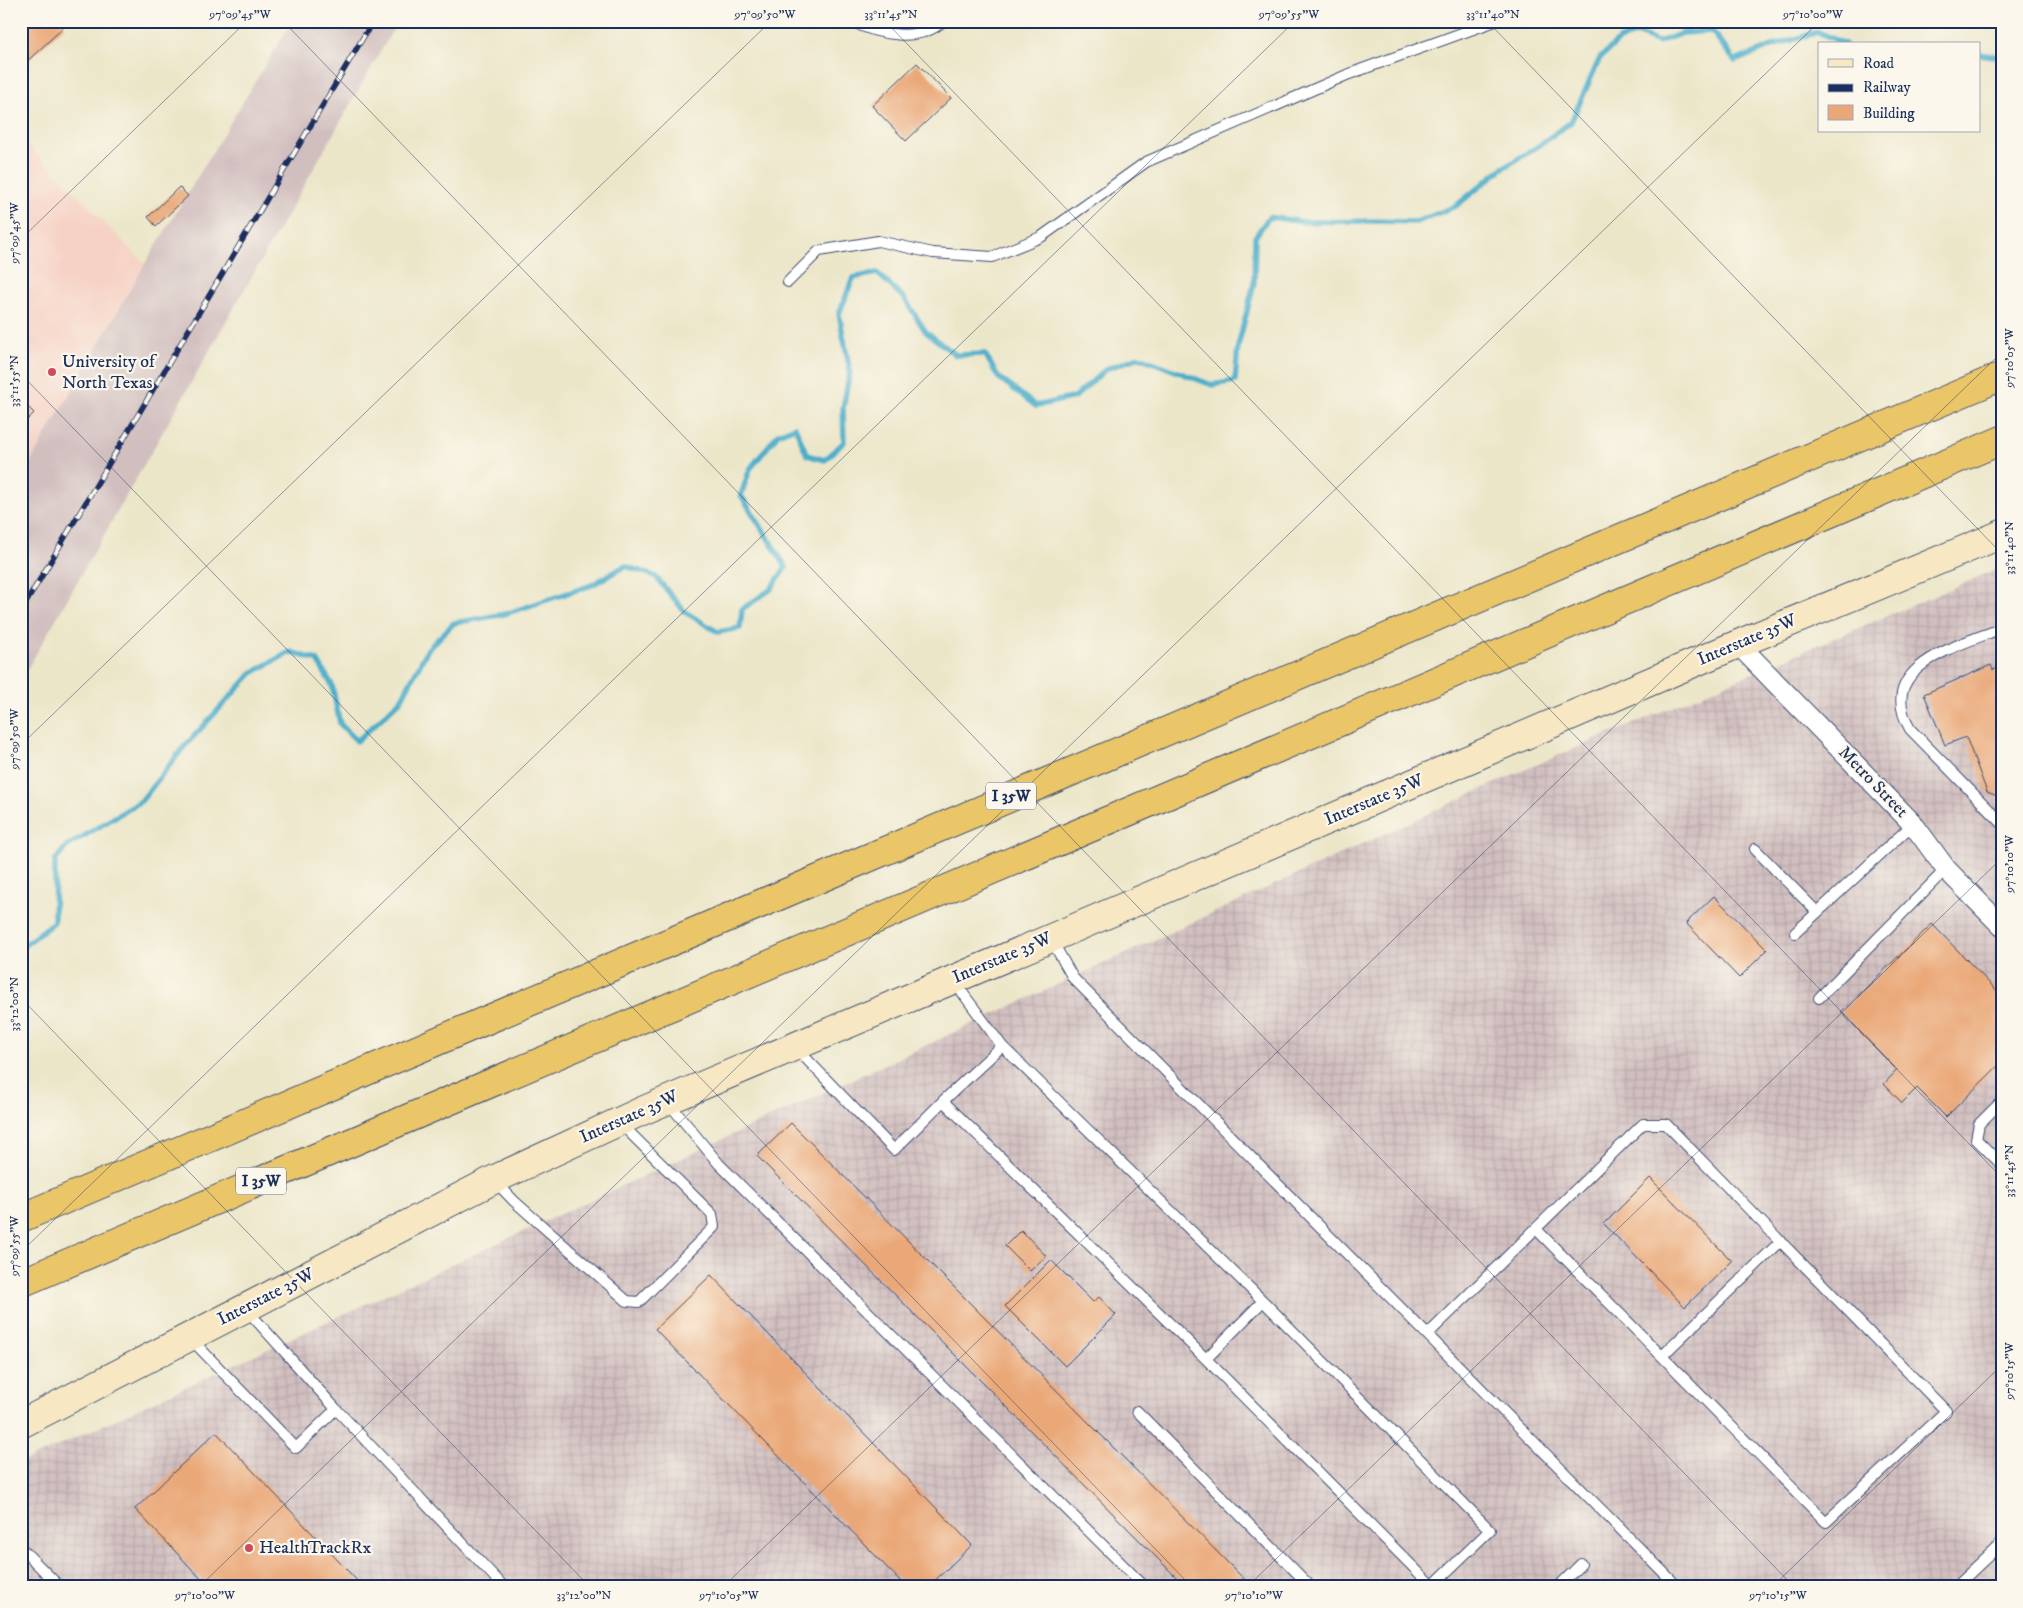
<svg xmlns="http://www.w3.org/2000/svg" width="2023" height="1608" font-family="'IM FELL DW Pica',serif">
	<defs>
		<pattern id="industrial-grid" width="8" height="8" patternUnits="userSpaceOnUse" patternTransform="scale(1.25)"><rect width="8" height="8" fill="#d1bfbf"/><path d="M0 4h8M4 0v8" fill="none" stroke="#b3a4a7"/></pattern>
	</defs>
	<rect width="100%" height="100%" fill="#fbf7ec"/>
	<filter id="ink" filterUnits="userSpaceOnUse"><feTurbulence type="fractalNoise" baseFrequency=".02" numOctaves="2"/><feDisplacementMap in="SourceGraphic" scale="10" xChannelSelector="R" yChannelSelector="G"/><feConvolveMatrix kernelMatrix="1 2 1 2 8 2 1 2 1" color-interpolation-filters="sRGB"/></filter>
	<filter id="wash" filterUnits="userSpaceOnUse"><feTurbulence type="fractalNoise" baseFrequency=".0096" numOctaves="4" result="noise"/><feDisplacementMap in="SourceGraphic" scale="20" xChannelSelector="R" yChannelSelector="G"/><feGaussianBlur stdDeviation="1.12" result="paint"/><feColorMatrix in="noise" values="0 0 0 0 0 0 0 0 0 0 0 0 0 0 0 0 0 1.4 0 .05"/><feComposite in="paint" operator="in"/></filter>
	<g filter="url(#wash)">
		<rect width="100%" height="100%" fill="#ece6c9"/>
		<path fill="#f6d2c5" d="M21 138 145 264 21 479Z"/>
		<path fill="url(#industrial-grid)" d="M2002 567V1587H21V1463L1510 776Z"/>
		<path fill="#d1bfbf" d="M292 21H398L21 680V478L145 264Z"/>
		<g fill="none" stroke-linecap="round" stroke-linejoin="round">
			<path stroke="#4baeca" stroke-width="5.5" d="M1979 54 2002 57
				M21 948 54 922 55 861 66 847 141 801 184 747 252 673 290 652 317 660 332 685 340 724 357 741 401 700 428 649 454 623 505 614 592 585 625 566 655 576 685 612 718 632 740 628 742 609 770 590 786 567 741 495 750 469 778 434 795 427 807 455 825 460 844 442 843 408 850 371 839 314 853 278 877 273 904 298 926 332 956 355 985 354 998 377 1036 406 1075 397 1106 369 1139 357 1212 385 1235 381 1238 346 1254 284 1255 237 1269 217 1304 222 1373 221 1416 222 1456 206 1500 170 1537 147 1571 122 1600 58 1619 40 1637 33 1658 42 1683 33 1712 31 1735 61 1772 46 1818 32 1845 44"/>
		</g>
		<g id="blocks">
			<path fill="#eaa878" d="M21 21H60L65 26 21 67Z
				M918 21H930L924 27Z
				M917 63 951 98 906 141 872 106Z
				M179 187 188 196 156 226 148 217Z
				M21 400 34 413 21 426Z
				M1991 665 1993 670 2002 666V798L1987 792 1966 737 1945 745 1924 694Z
				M1714 896 1767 950 1739 978 1686 923Z
				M1932 924 2002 996V1062L1946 1117 1917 1088 1902 1103 1884 1084 1897 1070 1841 1012Z
				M791 1123 1252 1587H1186L757 1156Z
				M1650 1178 1732 1261 1685 1307 1604 1224Z
				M1021 1230 1046 1256 1030 1271 1005 1246Z
				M1051 1260 1093 1302 1099 1297 1116 1315 1065 1366 1005 1306Z
				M711 1275 972 1545 928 1587H906L655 1329Z
				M216 1432 363 1587H209L135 1509Z"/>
		</g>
	</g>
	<g filter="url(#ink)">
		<use href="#blocks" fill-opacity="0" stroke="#3a4a6e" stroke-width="1"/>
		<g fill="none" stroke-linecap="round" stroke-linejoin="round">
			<defs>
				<path id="lane" d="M851 21C878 35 919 43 943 21
					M788 282 819 251 878 241 933 253 992 257 1041 237 1146 162 1349 74 1495 21
					M2002 628C1959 646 1874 666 1910 729L2002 823
					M1755 849 1817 912
					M1795 933 1913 824
					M1051 939 1073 978 1678 1587
					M1819 998 1946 869
					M796 1048 894 1150 943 1101 1002 1046
					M667 1101 719 1164 1145 1587
					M943 1101 1206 1359 1263 1301 1002 1046 953 980
					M2002 1101 1979 1124 1976 1139 2002 1165
					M494 1180 514 1201 627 1301 639 1302 714 1227 712 1214 620 1123
					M1428 1334 1643 1124H1666L1946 1411 1826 1522 1536 1229
					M190 1338 296 1448 336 1409 247 1310
					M1662 1356 1781 1241
					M1206 1359 1432 1586 1490 1530 1263 1301
					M336 1409 504 1587
					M1137 1411 1311 1587
					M21 1548 60 1587
					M1558 1587 1581 1564
					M1955 1587 2002 1543"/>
				<path id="street" d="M1738 644 1913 824 1946 869 2002 926"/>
				<path id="secondary" d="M21 1424 493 1180 642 1111 1042 942 1738 644 2002 534"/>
				<path id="highway" d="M21 1218 2002 376
					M21 1283 2002 440"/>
			</defs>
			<use href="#lane" stroke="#3a4a6e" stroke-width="12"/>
			<use href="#street" stroke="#3a4a6e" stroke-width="22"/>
			<use href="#secondary" stroke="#3a4a6e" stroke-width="30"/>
			<use href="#highway" stroke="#3a4a6e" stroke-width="30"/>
			<use href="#lane" stroke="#fff" stroke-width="10"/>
			<use href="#street" stroke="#fff" stroke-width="20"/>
			<use href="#secondary" stroke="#f7e8c3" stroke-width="28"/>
			<use href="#highway" stroke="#ebc669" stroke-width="28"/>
			<defs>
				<path id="rail" d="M21 611 373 21"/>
			</defs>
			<use href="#rail" stroke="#1b2f5e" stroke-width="5.5"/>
			<use href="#rail" stroke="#fbf7ec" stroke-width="4" stroke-dasharray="11" stroke-linecap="butt"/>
		</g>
	</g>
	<path fill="none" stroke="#1b2f5e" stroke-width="1" stroke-opacity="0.45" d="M283 21 1794 1587M885 21 2002 1178M1487 21 2002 554M21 239 247 21M21 374 1192 1587M21 745 771 21M21 998 590 1587M21 1252 1295 21M199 1587 1820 21M723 1587 2002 352M1247 1587 2002 858M1772 1587 2002 1365"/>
	<g fill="#d1495b" stroke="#fbf7ec" stroke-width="2">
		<circle cx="52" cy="372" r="5"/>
		<circle cx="249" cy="1548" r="5"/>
	</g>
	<g text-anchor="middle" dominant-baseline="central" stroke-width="4.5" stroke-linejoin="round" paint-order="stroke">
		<g fill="#fbf7ec" stroke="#5e6b89" stroke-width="1">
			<rect x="986" y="782.5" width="50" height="27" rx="4"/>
			<rect x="236" y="1167.5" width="50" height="27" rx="4"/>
		</g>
		<g font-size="16" font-weight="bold" fill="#1b2f5e">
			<text x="1011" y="796">I 35W</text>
			<text x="261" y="1181">I 35W</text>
		</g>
		<g font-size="18" fill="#1b2f5e" stroke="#fbf7ec" text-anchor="start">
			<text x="62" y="362">University of<tspan x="62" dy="21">North Texas</tspan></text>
			<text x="259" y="1548">HealthTrackRx</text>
		</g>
		<g font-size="18" fill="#1b2f5e" stroke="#fbf7ec">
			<text transform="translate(1747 640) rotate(-23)">Interstate 35W</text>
			<text transform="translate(1873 782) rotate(46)">Metro Street</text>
			<text transform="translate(1374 800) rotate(-23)">Interstate 35W</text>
			<text transform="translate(1002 958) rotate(-23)">Interstate 35W</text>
			<text transform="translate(629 1117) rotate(-24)">Interstate 35W</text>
			<text transform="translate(266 1297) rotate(-27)">Interstate 35W</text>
		</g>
	</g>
	<rect width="2023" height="1608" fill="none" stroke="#fbf7ec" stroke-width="55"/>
	<rect x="1818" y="42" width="162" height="90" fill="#fbf7ec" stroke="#a1a7b3"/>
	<rect x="1828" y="59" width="25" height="8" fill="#f7e8c3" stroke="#a1a7b3"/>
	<text x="1863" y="68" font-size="15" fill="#1b2f5e">Road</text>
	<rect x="1828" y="84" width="25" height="8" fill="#1b2f5e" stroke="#a1a7b3"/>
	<text x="1863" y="92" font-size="15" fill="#1b2f5e">Railway</text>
	<rect x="1828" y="105" width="25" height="15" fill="#eaa878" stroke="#a1a7b3"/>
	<text x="1863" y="118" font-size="15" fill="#1b2f5e">Building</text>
	<rect x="28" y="28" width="1968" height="1552" fill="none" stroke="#1b2f5e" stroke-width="2"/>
	<g font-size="12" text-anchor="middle" fill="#1b2f5e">
		<text x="240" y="18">97°09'45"W</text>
		<text x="765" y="18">97°09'50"W</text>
		<text x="891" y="18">33°11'45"N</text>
		<text x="1289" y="18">97°09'55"W</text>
		<text x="1493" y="18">33°11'40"N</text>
		<text x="1813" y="18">97°10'00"W</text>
		<text transform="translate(14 233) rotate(-90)" y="4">97°09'45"W</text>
		<text transform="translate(2009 358) rotate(-90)" y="4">97°10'05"W</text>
		<text transform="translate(14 381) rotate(-90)" y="4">33°11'55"N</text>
		<text transform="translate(2009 548) rotate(-90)" y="4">33°11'40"N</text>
		<text transform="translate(14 739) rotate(-90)" y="4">97°09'50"W</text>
		<text transform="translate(2009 864) rotate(-90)" y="4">97°10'10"W</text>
		<text transform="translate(14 1004) rotate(-90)" y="4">33°12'00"N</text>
		<text transform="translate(2009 1171) rotate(-90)" y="4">33°11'45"N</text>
		<text transform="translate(14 1246) rotate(-90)" y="4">97°09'55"W</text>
		<text transform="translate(2009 1371) rotate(-90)" y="4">97°10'15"W</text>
		<text x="205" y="1599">97°10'00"W</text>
		<text x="584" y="1599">33°12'00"N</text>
		<text x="729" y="1599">97°10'05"W</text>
		<text x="1254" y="1599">97°10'10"W</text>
		<text x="1778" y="1599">97°10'15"W</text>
	</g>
</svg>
